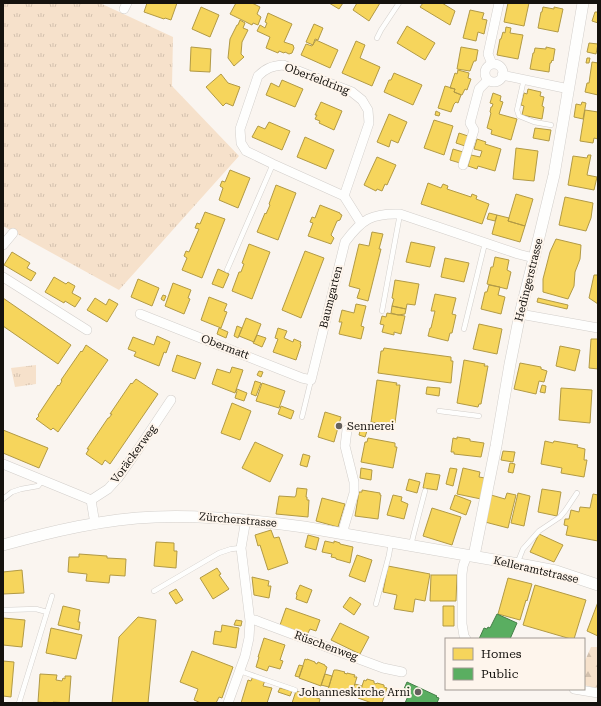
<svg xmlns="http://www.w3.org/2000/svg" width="601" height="706" font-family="'Roboto Serif',serif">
	<defs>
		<pattern id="grass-tufts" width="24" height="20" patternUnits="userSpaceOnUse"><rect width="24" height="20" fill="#f6e1cb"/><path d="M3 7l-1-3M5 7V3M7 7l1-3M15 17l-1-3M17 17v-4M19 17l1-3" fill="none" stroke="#d2c0ad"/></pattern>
		<pattern id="forest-firs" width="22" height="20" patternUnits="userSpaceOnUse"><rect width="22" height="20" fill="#f6e1cb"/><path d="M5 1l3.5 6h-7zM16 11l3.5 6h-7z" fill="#d2c0ad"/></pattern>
	</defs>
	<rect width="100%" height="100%" fill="#faf5f0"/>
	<path fill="url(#grass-tufts)" d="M3 3H100L173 37 172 86 239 156 119 290 3 226Z
		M36 365V384L15 387 11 368Z"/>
	<path fill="url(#forest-firs)" d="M591 647H598V689L584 685V663Z"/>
	<path fill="#f6d55c" stroke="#b29a45" d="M147 3H177L171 20 165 18 164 19 144 12Z
		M236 3H252L260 7 257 14 261 17 258 25 253 23 252 25 230 14Z
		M329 3H343L339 9Z
		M357 3H380L369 21 353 10Z
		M423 3H442L455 11 450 25 420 7Z
		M508 3H529L524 26 504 22Z
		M201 7 219 15 210 37 192 29Z
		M543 7 554 9V7L563 9 558 32 538 28 541 12H542Z
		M470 10 484 13 482 19 487 20 484 34 478 32 476 41 463 38Z
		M595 12H598V23L592 21Z
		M268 13 292 24 284 42 293 45 294 48 292 53 289 54 285 52 284 53 279 51 278 53 266 48 270 37 257 31 260 25 265 28 267 23 265 22Z
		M240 20 245 23 243 28 248 30 242 42 241 54 244 57 234 66 228 58 230 39 237 25H238Z
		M314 24 323 28 318 40 315 39 313 45 306 42Z
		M407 26 435 43 425 60 397 43Z
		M506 27 511 28 510 33 523 35 518 59 497 55 500 39H501L503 32 505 33Z
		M316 40 338 50 330 68 301 55 306 44 312 46Z
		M356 41 365 45 360 58 380 67 372 86 342 73Z
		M589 43 598 44 596 54 587 52Z
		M191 47 211 49 210 72 190 71Z
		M461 47 478 50 476 61H474L473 63 470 71 457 69Z
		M546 47 555 49 553 61 552 60 551 63H550L549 72 530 69 533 53H534L535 48 546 49Z
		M587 58H590L589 63H586Z
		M592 62 598 63V95L585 92 587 83H589Z
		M458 70 469 73 468 78 471 79 467 90 465 89 462 95 454 92 455 89 450 88 455 73 457 74Z
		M394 73 422 85 413 105 384 92 389 80H391Z
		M221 74 228 83 240 87 233 106 226 103 223 106 206 87Z
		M282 80 303 89 295 107 266 95 271 83 279 87Z
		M445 86 455 89 454 92 461 95 458 103 456 102 454 104 451 112 438 108Z
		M528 89 541 92 540 96 544 97 542 106 544 107 542 119 522 115 524 106 521 105 524 93 527 94Z
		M493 93 501 96 500 101 503 102 499 114 517 119 511 140 491 134 492 130 487 128 491 113 490 112 491 107H492L493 104 490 103Z
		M321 102 342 111 334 130 319 123 320 121 315 119 317 115H315Z
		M582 102 586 103 583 119 574 117 576 104 581 105Z
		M585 110 598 112V139L594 138 593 143 580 141Z
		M436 111 440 113 439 116 435 115Z
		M389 114 407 122 398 143 391 140 389 147 377 142Z
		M434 120 453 126 444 155 424 148Z
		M269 122 290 131 282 150 252 137 258 126 265 129Z
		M535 128 551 130 549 141 533 138Z
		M459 133 468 136 465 146 456 143Z
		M305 137 334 150 326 169 297 157Z
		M477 139 486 142 485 144 501 149 495 171 478 166 477 169 468 166 471 155 480 157 482 151 474 149Z
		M516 148 538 151 534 181 513 179Z
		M453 149 463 152 460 163 450 160Z
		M588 155H591L587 175 597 177 594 190 568 185 573 156 587 158Z
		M377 157 396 165 387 185 385 184 382 191 377 189 376 191 364 185Z
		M230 170 250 178 238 208 219 200 223 188 220 186 222 181 225 182Z
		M428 183 441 188 443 184 448 186 447 189 471 197 472 194 477 196 476 199 489 204 482 224 421 204Z
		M276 185 296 193 278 240 257 232 265 213 266 214 270 205 269 204Z
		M516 194 533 199 525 226 508 221Z
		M565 197 593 203 591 218 586 231 559 225Z
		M320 205 340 213V214L342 215 340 220 337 221 331 235 334 238 331 244 308 236 313 223 310 222 312 217 315 218Z
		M205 212 225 219 202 278 182 270 187 258 184 256 186 251 189 252 199 229 195 228 197 223 200 224Z
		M489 213 497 215 495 221 487 219Z
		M497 215 509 218 508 221 525 226 520 242 492 234Z
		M372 232 383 234 379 249H381L368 301 357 298 360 289 349 286 359 244 369 246Z
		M556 239 581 245 580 259 575 272 574 286 568 299 543 292V279L550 252Z
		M411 242 435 247 430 267 406 262Z
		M249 244 270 252 252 299 232 291 239 272H241L244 264 242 263Z
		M305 251 324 258 301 318 282 310Z
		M12 252 30 263 27 268 36 273 31 281 4 265Z
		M495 257 509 260 507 270 511 272 507 289 487 284 491 267H493Z
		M445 258 469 263 464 282 441 277Z
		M218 269 229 274 223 288 212 284Z
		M594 275H598V304L589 298Z
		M54 277 66 284 68 282 75 286 72 293 81 298 75 307 65 301 64 303 45 292Z
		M138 279 159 288 152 306 131 297Z
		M395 280 419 284 415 305 407 304 406 309 392 306 394 299 392 298Z
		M173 283 191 290 188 298 190 299 184 314 165 306Z
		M489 285 500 287 498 295 505 297 501 314 481 309 485 292H487Z
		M435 294 456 298 452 314 456 315 452 333H450L448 341 428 336 430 328H431L435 311H431Z
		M163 295 166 296 164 301 161 299Z
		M209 297 227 304 224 311 227 312 221 328 201 320Z
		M3 298 71 345 58 364 3 326Z
		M95 298 106 305 109 299 118 304 107 322 87 310Z
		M538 298 568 305 567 309 537 302Z
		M356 304 366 306 361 326 364 327 361 339 339 334 342 322H339L342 310 354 313Z
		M392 306 406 309 405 314 398 315 391 313Z
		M387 313 405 316 401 334 394 332V335L382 332 384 325 380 324 382 316 386 317Z
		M246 318 261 324 254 342 239 336Z
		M479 324 502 329 497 354 473 349Z
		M237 326 242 328 238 338 234 336Z
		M219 328 228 332 226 338 217 334Z
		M278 328 287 331 284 338 293 342 294 339 301 342 300 344 301 345 296 360 273 352 278 339 275 338Z
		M257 335 266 338 262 347 253 343Z
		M157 336 170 342 166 353 164 352 159 366 134 356 136 352 128 349 133 337 154 345Z
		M591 339H598V369L589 368Z
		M86 345 108 360 58 432 53 428 51 430 36 419 39 416 38 415 58 385 59 386 62 381 61 380 81 351 82 352Z
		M560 346 580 350 575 371 556 366Z
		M384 348 451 357V361H453L451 383 378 373 381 351H383Z
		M177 355 201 363 195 379 172 371Z
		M464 360 485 364 484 366H488L481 404H479L478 407 457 403Z
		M520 363 541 367V369L547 371 544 382 539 381 536 394 514 389Z
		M232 367 243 370 235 393 212 384 217 369 230 373Z
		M259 371 263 372 261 377 257 375Z
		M136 379 158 394 110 464 105 460 102 465 86 454 89 449H87L108 418H109L112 414H110L131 383 132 384Z
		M377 380 397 383 396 385H400L395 423H392L391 425 371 422Z
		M255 381 261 383 256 396 251 394Z
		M262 383 285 391 279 408 256 401Z
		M542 385 546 386 545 393 540 392Z
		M427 387 440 388 439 396 426 394Z
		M561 388 592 390 590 423 559 420Z
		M237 389 247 393 244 401 235 398 237 391 236 390Z
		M232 403 251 411 240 440 221 433Z
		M281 406 294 411 291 419 278 414Z
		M325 412 341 417 334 442 318 437Z
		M362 423 369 425 365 437 359 435Z
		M3 430 48 448 39 468 3 453Z
		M457 437 470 439V441L484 443 481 457 454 454V452H451L453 438 457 439Z
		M368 438 395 443V447H397L393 468 361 462 365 442H367Z
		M545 441 553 443 554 441 578 445 577 447 585 449 584 460H587L584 477 561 473 562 468 541 464Z
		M255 442 283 455 270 482 242 468Z
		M503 451 515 452 513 462 501 460Z
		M303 454 310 456 307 467 300 465Z
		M510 463 515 464 513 473 508 472Z
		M361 468 372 470 371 480 360 478Z
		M450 468 457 469 453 486 446 484Z
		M463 468 480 472 479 477 485 478 481 499 457 494Z
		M426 473 440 475 437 490 423 488Z
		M409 479 420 482 417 493 406 490Z
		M297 488 307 489 306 497H307V500H309L308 517 276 514 279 496 295 497 296 495Z
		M542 489 561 492 557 516 538 512Z
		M362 490 380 493V495H381L378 519 355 516 359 492H362Z
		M507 493 516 495 508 528 485 522 491 495 505 499Z
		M518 493 530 496 524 526 511 523Z
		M593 494 598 495V541L566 535 568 526 564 525 565 519H569L571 510 579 512 580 507 590 508Z
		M393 495 402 497 401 501 408 504 404 519 387 515Z
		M455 495 471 501 466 515 450 509Z
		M322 498 345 504 338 527 316 521Z
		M432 508 461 517 452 545 423 536Z
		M271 530 274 538 279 537 288 563 268 570 260 545 258 546 255 535Z
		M539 534 563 545 554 562 530 552Z
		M308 535 319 538 316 550 305 547Z
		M325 541 334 543V541L340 543V544L353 547 350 563 336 559V558L331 557 332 554 322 552Z
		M156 542 174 543V551H177L176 568 154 566Z
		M79 554 107 556V558L126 559 125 576 110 575 109 583 86 581 87 574 68 572 69 557H79Z
		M357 555 372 560 365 582 349 576Z
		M388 566 430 574 425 601 415 599 413 612 394 609 397 595 383 592Z
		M217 568 221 574 219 575 229 589 213 599 200 578Z
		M22 570 24 593 3 594V572Z
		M431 575H457L456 601H430Z
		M252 577 269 581 268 586H271L269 598 254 595Z
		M508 578 532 584 527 601 526 600 520 620 498 614Z
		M300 585 312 590 307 603 296 599 297 595 296 594Z
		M535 585 586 600 574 639H571L523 625Z
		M176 589 183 600 176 604 169 593Z
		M350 597 361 604 354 615 343 607Z
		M598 602V636L587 631Z
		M63 606 80 610 78 622H80L79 630 58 625Z
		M443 606H454V626H443Z
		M286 608 320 620 316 631 310 629 307 635 280 625Z
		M138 617 156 620 148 703H112L119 637Z
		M3 618 25 620 22 647 3 645Z
		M236 620 242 621 241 626 234 625Z
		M340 623 369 637 360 654 331 640Z
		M222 625 239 628 236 648 213 644 215 631 221 632Z
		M51 628 82 635 76 659 46 653Z
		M264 638 285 645 280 660 283 661 280 669 269 666 267 671 256 667 259 657H258Z
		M192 651 233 667 222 698 219 697 216 703H201L194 700 198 689 180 682Z
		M305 659 307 660V659L315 662V663L317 664 318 662 325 665V666L327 667 321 686 299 678Z
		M3 661 14 662 11 697 3 696Z
		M299 665 303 666 299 677 295 676Z
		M334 670H337L345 672 344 673 347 674V673L355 675 354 677H357L351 696 328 689Z
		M40 674 57 675 56 680 62 681 63 678 65 679V676H71L69 703 53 702V703H48L38 702Z
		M325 674 332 676 329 687 321 685Z
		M253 676 265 680 263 686 272 688 267 703H241L248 680 251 681Z
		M367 679 374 681V683L376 684 377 683 384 685V687L387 688 382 703H372L358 698 364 680 366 681Z
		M355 684 362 686 358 697 351 695Z
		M280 688 292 691 290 696 278 692Z
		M296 691 320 699 319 703H292Z"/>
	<path fill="#5aae61" stroke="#457f48" d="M497 614 517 623 510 639H479L484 628 487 629 488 627 490 628Z
		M407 682 437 696 436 697 439 698 437 703H405L409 694 403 691Z"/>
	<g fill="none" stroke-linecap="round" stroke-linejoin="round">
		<defs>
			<path id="service" d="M377 38 381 30 399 3
				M524 79 517 110 519 116 534 122 551 125
				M227 270 273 164
				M382 311 400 214
				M464 329 485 243
				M439 411 479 416
				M302 417 311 380
				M3 499 12 492 21 489 38 486 42 481
				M411 545 414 533 425 491
				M517 564 523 549 539 531 560 517 565 511 577 493
				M154 591 219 553 231 549 241 548
				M376 604 389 555 391 542
				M3 610 36 609 47 612
				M240 671 295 690
				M19 703 52 596"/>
			<path id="minor" d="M124 9 127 3
				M492 64 488 54 499 3
				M485 73a9 9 0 1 1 18 0a9 9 0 1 1-18 0Z
				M502 75 569 89
				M463 165 474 130 470 123 479 89 488 80
				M344 196 273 164 246 151 241 143 240 129 258 76C266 68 272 66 283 65L352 92 362 100 368 110 369 123 344 196 361 223
				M3 245 13 233
				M3 277 87 330
				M140 314 302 378 311 380 345 242C362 219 372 213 400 214L518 254 534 258
				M520 314 598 328
				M3 464 91 500 95 524
				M91 500 108 489 118 478 137 451 171 400
				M344 534V527L354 493V482L345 446 347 430
				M250 621 255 620 260 622 383 668 402 672
				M466 639 464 636 462 624V574L463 566 467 555
				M574 689 598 693
				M228 703 245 656 249 638 250 621 241 548 246 519"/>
			<path id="tertiary" d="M3 545C53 531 104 519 155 517 205 515 254 520 304 527L530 566 556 571 598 585
				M474 556 496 446 510 364 520 314 534 258 554 175 583 3"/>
		</defs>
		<use href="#service" stroke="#d2ceca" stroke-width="5.5"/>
		<use href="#minor" stroke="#d2ceca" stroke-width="10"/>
		<use href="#tertiary" stroke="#d2ceca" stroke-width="12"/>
		<use href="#service" stroke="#fefefd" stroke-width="4.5"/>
		<use href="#minor" stroke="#fefefd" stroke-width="9"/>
		<use href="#tertiary" stroke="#fefefd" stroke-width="11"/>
	</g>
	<g fill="#65615d" stroke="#fef5ec" stroke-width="1.5">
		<circle cx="339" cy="426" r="4"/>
		<circle cx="418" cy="692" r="4"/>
	</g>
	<g text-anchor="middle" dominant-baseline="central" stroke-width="4" stroke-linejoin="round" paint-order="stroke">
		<g font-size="11" fill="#15120e" stroke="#fef5ec">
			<text transform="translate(317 79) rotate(21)">Oberfeldring</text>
			<text transform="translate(529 280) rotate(-76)">Hedingerstrasse</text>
			<text transform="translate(331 297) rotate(-76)">Baumgarten</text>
			<text transform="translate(225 347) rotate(21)">Obermatt</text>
			<text transform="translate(134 454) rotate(-54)">Voräckerweg</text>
			<text transform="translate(238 520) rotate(5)">Zürcherstrasse</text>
			<text transform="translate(536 570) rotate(13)">Kelleramtstrasse</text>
			<text transform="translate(326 646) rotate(20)">Rüschenweg</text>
		</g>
		<g font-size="11" fill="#15120e" stroke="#fef5ec" text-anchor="start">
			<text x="347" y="426">Sennerei</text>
			<text x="410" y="692" text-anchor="end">Johanneskirche Arni</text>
		</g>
	</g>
	<rect width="601" height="706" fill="none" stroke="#15120e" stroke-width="8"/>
	<rect x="445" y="638" width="140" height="52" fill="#fef5ec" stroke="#a19a93"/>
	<rect x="453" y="648" width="20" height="12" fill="#f6d55c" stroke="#a19a93"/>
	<text x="481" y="658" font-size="12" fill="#15120e">Homes</text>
	<rect x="453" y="668" width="20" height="12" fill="#5aae61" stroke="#a19a93"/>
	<text x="481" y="678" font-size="12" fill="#15120e">Public</text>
</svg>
